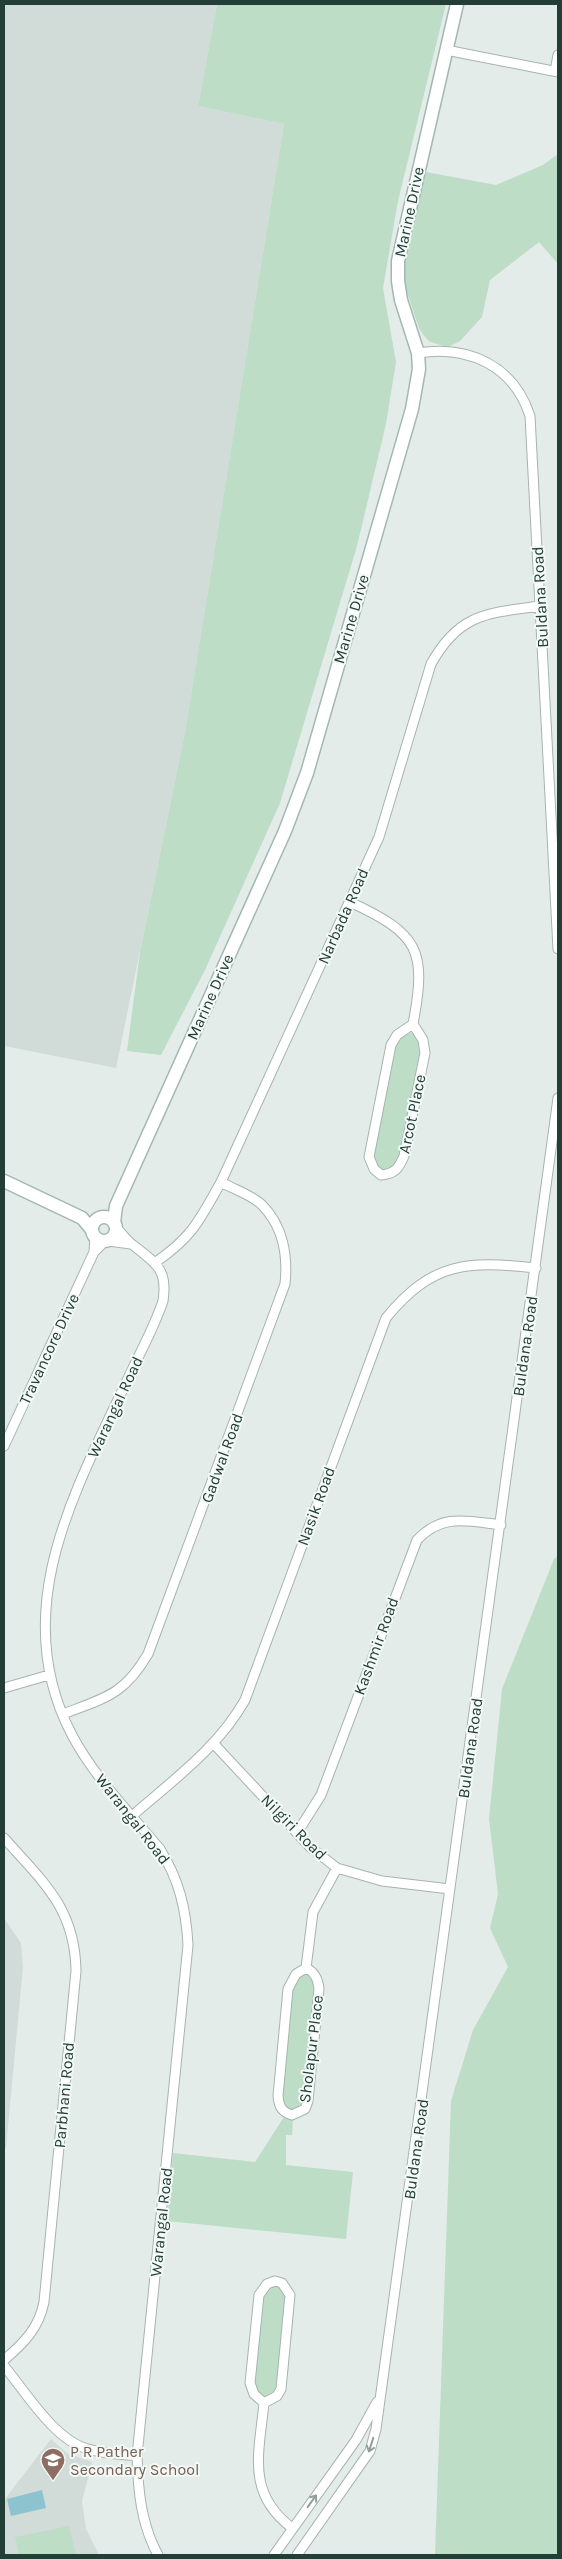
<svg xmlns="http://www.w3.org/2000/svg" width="562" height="2559" font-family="Karla,sans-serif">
	<rect width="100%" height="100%" fill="#e3ece9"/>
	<path fill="#d1dcd8" d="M4 4H217L198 106 284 124 185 732 116 1068 4 1046Z
		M4 1918 21 1943 23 1967 6 2148 4 2147Z
		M51 2439 67 2453 92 2462 82 2501 86 2529 99 2555H4V2500Z"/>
	<path fill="#bdddc7" d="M217 4H446L398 201 383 288 396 362 386 424 357 546 280 803 205 970 161 1055 127 1051 140 952 185 732 284 124 198 106Z
		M558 147V264L539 242 490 280 482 317 460 341 448 347 430 342 425 337 419 328 404 283 405 254 426 172 496 185 543 165 558 154Z
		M413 1033 417 1035 422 1047 398 1167 380 1171 372 1160 396 1042 404 1034Z
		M558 1556V2555H435L451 2101 473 2030 508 1967 490 1928 498 1894 489 1819 502 1689 554 1559Z
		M306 1974 311 1975 316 1983 304 2107 288 2112 281 2103 291 1995 297 1979Z
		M284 2117 293 2119 292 2135H286V2165L353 2172 346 2239 167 2221 173 2153 255 2162Z
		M270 2285 279 2286 287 2297 278 2388 275 2393 263 2397 253 2388 262 2296Z
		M69 2526 76 2555H19L15 2537Z"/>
	<path fill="#8dc2cf" d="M42 2490 46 2508 11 2516 7 2499Z"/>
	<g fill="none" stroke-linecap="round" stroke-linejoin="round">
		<defs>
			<path id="street" d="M446 50 558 72
				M555 71 558 55
				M418 353C469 345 514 366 530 416L558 949
				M350 902C419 934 427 950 413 1024L423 1040 425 1053 404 1156C399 1168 395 1174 381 1175L374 1169 369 1157 391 1045 397 1035 413 1024
				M116 1228C122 1233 127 1241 133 1245 155 1263 168 1268 163 1301 155 1325 143 1347 132 1370 78 1486 5 1608 72 1735 94 1777 130 1813 160 1849 179 1880 186 1908 188 1945L137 2456C138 2490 141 2524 158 2555
				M108 1241 131 1244
				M94 1252 95 1236
				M156 1262C193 1236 199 1221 221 1182L379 837 431 664C459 613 488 613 540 606
				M4 1446 94 1252 105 1241
				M4 1688 49 1675
				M63 1714C105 1698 124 1695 148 1654L285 1284C288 1256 283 1226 262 1205 252 1195 233 1189 221 1182
				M214 1744 310 1847 337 1868 382 1881 450 1889
				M132 1816C173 1780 218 1748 245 1700L386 1318C433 1261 467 1261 536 1268
				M297 1833 321 1795 417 1540C442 1513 467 1521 501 1525
				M4 1838C43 1882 75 1908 76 1971L44 2302C39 2328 24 2343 4 2360
				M306 1968C315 1972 318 1979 319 1989L308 2101 305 2109 292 2115C282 2112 279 2107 278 2096L288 1989 296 1974Z
				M306 1968 313 1912 337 1868
				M275 2281 282 2283 290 2295 281 2389 277 2396 264 2403 254 2394 250 2383 259 2295 267 2284Z
				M4 2366C25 2391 55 2441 88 2449 103 2454 121 2454 137 2456
				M264 2403C259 2454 246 2493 292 2528
				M274 2555 356 2440 377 2402
				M297 2555 370 2451 376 2429 558 1098"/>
			<path id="secondary" d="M4 1181 82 1218 92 1230
				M92 1229a12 12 0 1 1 24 0a12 12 0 1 1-24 0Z
				M114 1223 116 1206 285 831 307 773 412 409 419 369 418 353 401 300 398 281V261L457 4"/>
		</defs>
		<use href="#street" stroke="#a6b4b0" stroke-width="11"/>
		<use href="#secondary" stroke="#a2b8b1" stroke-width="15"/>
		<use href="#street" stroke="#fff" stroke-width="9"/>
		<use href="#secondary" stroke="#fff" stroke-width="12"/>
	</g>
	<defs><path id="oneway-shaft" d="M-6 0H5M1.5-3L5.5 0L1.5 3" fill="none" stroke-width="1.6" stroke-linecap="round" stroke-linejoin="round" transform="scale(1.25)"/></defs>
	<g stroke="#919e9b">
		<use href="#oneway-shaft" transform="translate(371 2445) rotate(108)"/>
		<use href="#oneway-shaft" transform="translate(312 2501) rotate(-54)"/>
	</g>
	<defs>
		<symbol id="school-pin" viewBox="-11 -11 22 30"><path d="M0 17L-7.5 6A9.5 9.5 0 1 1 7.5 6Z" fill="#8d6e63" stroke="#f3f9f6"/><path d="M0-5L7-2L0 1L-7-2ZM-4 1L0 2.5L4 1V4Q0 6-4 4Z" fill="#fff"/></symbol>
	</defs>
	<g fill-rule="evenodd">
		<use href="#school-pin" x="39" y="2446" width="28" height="38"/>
	</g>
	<g text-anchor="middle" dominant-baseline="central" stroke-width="4" stroke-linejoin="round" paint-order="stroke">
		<g font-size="16" fill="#233d37" stroke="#f3f9f6">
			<text transform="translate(409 212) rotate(-78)">Marine Drive</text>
			<text transform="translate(540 597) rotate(-93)">Buldana Road</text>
			<text transform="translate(351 619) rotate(-74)">Marine Drive</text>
			<text transform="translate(343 916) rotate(-66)">Narbada Road</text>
			<text transform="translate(210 997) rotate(-66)">Marine Drive</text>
			<text transform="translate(412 1114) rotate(-78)">Arcot Place</text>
			<text transform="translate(525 1346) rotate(-82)">Buldana Road</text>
			<text transform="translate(49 1349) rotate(-65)">Travancore Drive</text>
			<text transform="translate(115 1407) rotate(-65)">Warangal Road</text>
			<text transform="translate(222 1458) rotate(-70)">Gadwal Road</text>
			<text transform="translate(316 1506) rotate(-70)">Nasik Road</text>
			<text transform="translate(376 1646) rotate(-70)">Kashmir Road</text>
			<text transform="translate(470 1748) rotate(-82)">Buldana Road</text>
			<text transform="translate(133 1819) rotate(52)">Warangal Road</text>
			<text transform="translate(294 1827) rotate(45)">Nilgiri Road</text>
			<text transform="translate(311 2049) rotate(-83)">Sholapur Place</text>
			<text transform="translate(64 2095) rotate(-85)">Parbhani Road</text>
			<text transform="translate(416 2149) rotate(-82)">Buldana Road</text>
			<text transform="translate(161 2222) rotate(-84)">Warangal Road</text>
		</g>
		<g font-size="16" fill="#785e54" stroke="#f3f9f6" text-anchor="start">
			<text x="70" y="2451">P R Pather<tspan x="70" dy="18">Secondary School</tspan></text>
		</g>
	</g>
	<rect width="562" height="2559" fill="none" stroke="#233d37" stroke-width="10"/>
</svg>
